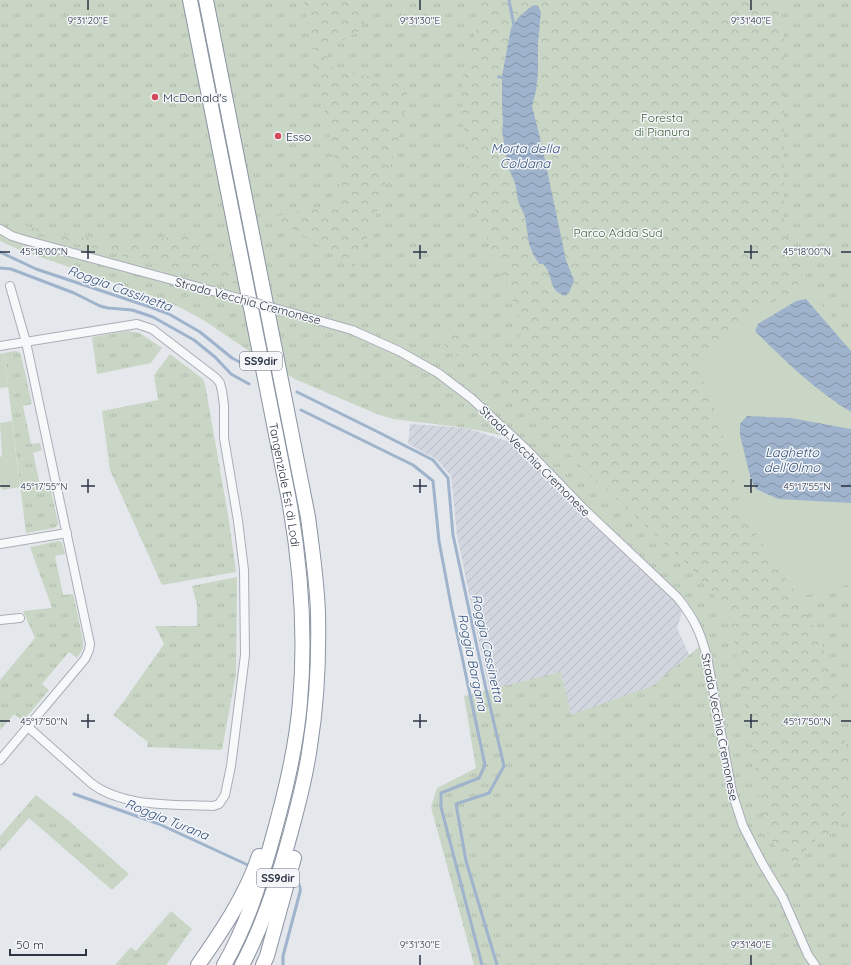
<svg xmlns="http://www.w3.org/2000/svg" width="851" height="965" font-family="Quicksand,sans-serif">
	<defs>
		<pattern id="industrial-furrows" width="10" height="10" patternUnits="userSpaceOnUse"><rect width="10" height="10" fill="#d2d6de"/><path d="M-1 1l2-2M0 10L10 0M9 11l2-2" fill="none" stroke="#b4b8c0"/></pattern>
		<pattern id="grass-tufts" width="24" height="20" patternUnits="userSpaceOnUse"><rect width="24" height="20" fill="#c9d6c5"/><path d="M3 7l-1-3M5 7V3M7 7l1-3M15 17l-1-3M17 17v-4M19 17l1-3" fill="none" stroke="#adb8ab"/></pattern>
		<pattern id="forest-crowns" width="20" height="18" patternUnits="userSpaceOnUse"><rect width="20" height="18" fill="#c9d6c5"/><path d="M2 6a3 3 0 1 1 6 0M12 15a3 3 0 1 1 6 0" fill="none" stroke="#adb8ab"/></pattern>
		<pattern id="water-waves" width="16" height="10" patternUnits="userSpaceOnUse"><rect width="16" height="10" fill="#9fb4cc"/><path d="M0 5q4-4 8 0t8 0" fill="none" stroke="#8293a7"/></pattern>
	</defs>
	<rect width="100%" height="100%" fill="#e4e7ec"/>
	<path fill="url(#industrial-furrows)" d="M410 424 467 428 534 450 686 600 677 628 702 684 507 763 489 689 457 536 451 476 436 459 408 444Z"/>
	<path fill="url(#grass-tufts)" d="M0 0H851V965H474L431 807 437 788 476 768 464 696 561 672 571 715 652 686 706 641 696 615 686 600 641 556 518 442 501 435 467 428 393 419 377 414 297 380 268 364 205 321 181 308 161 299 20 250 0 241Z
		M128 331 140 333 162 348 151 363 97 374 92 337Z
		M15 351 19 352 21 355 32 404 23 406 31 444 40 443 42 450 33 453 41 489 50 487 58 522V525L54 528 26 533 4 353Z
		M170 354 203 379 205 384 229 521 236 572 162 585 110 470 102 411 158 400 154 375Z
		M58 541 62 542 65 554 55 556 63 595 73 594 83 640V648L77 658 69 652 42 684 49 690 23 721 14 714 0 730V680L35 638 23 611 52 608 30 547Z
		M237 577 236 674 222 750 147 747 148 742 113 715 124 701 164 644 155 626H197V605L192 586Z
		M36 795 69 821 129 874 112 890 29 818 0 851V836Z
		M171 911 192 929 166 965H115L131 947 136 951Z"/>
	<path fill="url(#forest-crowns)" fill-rule="evenodd" d="M303 0H358L360 2 365 19 359 31 331 47 326 57 335 72 409 81 401 129 374 221 354 268 274 217 343 202Z
		M482 0H777L780 14 784 40V220L790 246 808 290 792 292 735 323 710 348 697 365 719 420 734 476 740 510 798 597 822 642 845 740 851 779V803L842 820 839 830 820 837 810 844 790 870 769 836 764 824 760 807 757 777 733 634 729 618 720 602 688 565 584 469 502 385 496 386 439 341 440 332 445 328C454 333 483 352 492 353 500 354 508 351 515 345 523 338 521 325 519 316L474 207 468 174 462 112V80L482 11ZM534 5 541 12 538 43V73L536 91 532 106 542 146 566 260 571 271 556 290C550 282 551 271 543 264H539L529 244 525 217 518 201 515 183 508 167 503 139 502 79 498 78V75L502 76C505 53 509 14 534 5Z
		M8 222C50 232 92 242 136 241 156 240 177 235 197 232 198 236 197 241 199 245 203 254 225 259 234 264L238 284C193 275 149 262 104 251 72 242 39 235 8 222Z"/>
	<path fill="#c9d6c5" d="M808 290 851 338V584L798 597 740 510 734 476 719 420 697 365 710 348 735 323 792 292Z
		M4 353 8 387 0 388V354Z
		M12 421 20 487 2 490 0 482V457L2 456 0 423Z"/>
	<path fill="url(#water-waves)" d="M534 5 538 6 541 12 538 43V73L536 91 532 106 542 146 566 260 574 280 569 293 565 296C547 290 554 274 543 264H539L533 254 529 244 525 217 518 201 515 183 508 167 502 131 503 123 502 108V79L497 78 498 75 502 76 511 28 518 18 529 8Z
		M806 299 851 351V412C815 390 785 361 755 331L758 324 796 301Z
		M747 416 791 418 851 429V503L778 499 756 489 751 480 740 435V424Z"/>
	<g fill="none" stroke-linecap="round" stroke-linejoin="round">
		<path stroke="#9fb4cc" stroke-width="3" d="M509 0 514 26
			M0 252 36 269 150 307 169 314 200 332 232 358 247 366
			M0 268 11 269 74 293 100 306 108 308 132 310 153 317 194 340 215 357 231 374 249 384
			M297 392 376 431 433 460 448 478 453 535 486 689 504 766 489 793 456 804 466 861 497 965
			M301 410 413 465 433 481 439 541 451 605 485 765 479 778 441 793V807L482 965
			M74 794 159 824 250 866
			M283 965V956L300 892C301 887 300 884 295 881"/>
		<defs>
			<path id="minor" d="M0 229 12 236 25 240 202 288
				M310 318 352 330 399 351 438 373 471 398 526 449 584 509 678 598C695 620 700 631 707 657L732 792 743 826 762 863 783 898 808 955 815 965
				M0 346 137 324 152 329 216 378 220 383 222 391 224 405V438L238 521 244 570 245 655 231 766 225 795 219 804 213 806C175 804 123 808 91 783L28 727
				M0 544 67 533
				M0 620 20 618
				M0 760 85 659 89 650 90 644 26 342 10 286"/>
			<g id="trunk">
				<path id="s1" d="M190 0 289 500C301 567 306 634 300 702 296 750 284 797 271 844 259 886 246 927 224 965"/>
				<path d="M206 0 308 517C312 549 317 581 318 613 319 658 317 703 310 746 306 776 298 806 290 835 278 880 264 924 242 965"/>
				<path d="M198 965C222 931 246 895 259 856"/>
				<path d="M263 965 267 956 294 858"/>
			</g>
		</defs>
		<use href="#minor" stroke="#a9aeb7" stroke-width="10"/>
		<use href="#trunk" stroke="#8b94a3" stroke-width="16"/>
		<use href="#minor" stroke="#f7f8fa" stroke-width="8"/>
		<use href="#trunk" stroke="#fff" stroke-width="14"/>
		<defs>
			<path id="minor-bridge" d="M202 288 310 318"/>
		</defs>
		<use href="#minor-bridge" stroke="#a9aeb7" stroke-width="10" stroke-linecap="butt"/>
		<use href="#minor-bridge" stroke="#f7f8fa" stroke-width="8"/>
	</g>
	<path fill="none" stroke="#2b3445" stroke-width="1.5" d="M88 0V10M420 0V10M751 0V10M88 245V259M420 245V259M751 245V259M0 252H10M81 252H95M413 252H427M744 252H758M841 252H851M88 479V493M420 479V493M751 479V493M0 486H10M81 486H95M413 486H427M744 486H758M841 486H851M88 714V728M420 714V728M751 714V728M0 721H10M81 721H95M413 721H427M744 721H758M841 721H851M420 955V965M751 955V965"/>
	<g fill="#d1495b" stroke="#f4f6f9" stroke-width="1.5">
		<circle cx="155" cy="97" r="4"/>
		<circle cx="278" cy="136" r="4"/>
	</g>
	<g text-anchor="middle" dominant-baseline="central" stroke-width="3" stroke-linejoin="round" paint-order="stroke">
		<g fill="#f4f6f9" stroke="#676e7b" stroke-width="1">
			<rect x="240" y="352" width="42" height="18" rx="3"/>
			<rect x="257" y="869" width="42" height="18" rx="3"/>
		</g>
		<g font-size="11" font-weight="bold" fill="#2b3445">
			<text x="261" y="361">SS9dir</text>
			<text x="278" y="878">SS9dir</text>
		</g>
		<g font-size="12" fill="#2b3445" stroke="#f4f6f9" text-anchor="start">
			<text x="163" y="97">McDonald's</text>
			<text x="286" y="136">Esso</text>
		</g>
		<g font-size="12" fill="#3f6138" stroke="#f4f6f9">
			<text x="662" y="117">Foresta<tspan x="662" dy="14">di Pianura</tspan></text>
			<text x="618" y="232">Parco Adda Sud</text>
		</g>
		<g font-size="12" fill="#2b3445" stroke="#f4f6f9">
			<text transform="translate(248 301) rotate(15)">Strada Vecchia Cremonese</text>
			<text transform="translate(535 461) rotate(45)">Strada Vecchia Cremonese</text>
			<text stroke="none"><textPath href="#s1" startOffset="494">Tangenziale Est di Lodi</textPath></text>
			<text transform="translate(720 727) rotate(79)">Strada Vecchia Cremonese</text>
		</g>
		<g font-size="13" font-style="italic" fill="#34527a" stroke="#f4f6f9">
			<text x="525" y="148">Morta della<tspan x="525" dy="15">Coldana</tspan></text>
			<text transform="translate(120 288) rotate(20)">Roggia Cassinetta</text>
			<text x="792" y="452">Laghetto<tspan x="792" dy="15">dell'Olmo</tspan></text>
			<text transform="translate(488 648) rotate(78)">Roggia Cassinetta</text>
			<text transform="translate(473 662) rotate(78)">Roggia Bargana</text>
			<text transform="translate(167 819) rotate(22)">Roggia Turana</text>
		</g>
	</g>
	<g font-size="10" text-anchor="middle" fill="#2b3445" stroke="#f4f6f9" stroke-width="3" stroke-linejoin="round" paint-order="stroke">
		<text x="88" y="24">9°31'20"E</text>
		<text x="420" y="24">9°31'30"E</text>
		<text x="751" y="24">9°31'40"E</text>
		<text x="44" y="255">45°18'00"N</text>
		<text x="807" y="255">45°18'00"N</text>
		<text x="44" y="490">45°17'55"N</text>
		<text x="807" y="490">45°17'55"N</text>
		<text x="44" y="725">45°17'50"N</text>
		<text x="807" y="725">45°17'50"N</text>
		<text x="420" y="948">9°31'30"E</text>
		<text x="751" y="948">9°31'40"E</text>
	</g>
	<path d="M10 949v6h76v-6" fill="none" stroke="#2b3445" stroke-width="2"/>
	<text x="16" y="949" font-size="12" fill="#2b3445" stroke="#f4f6f9" stroke-width="3" paint-order="stroke">50 m</text>
</svg>
